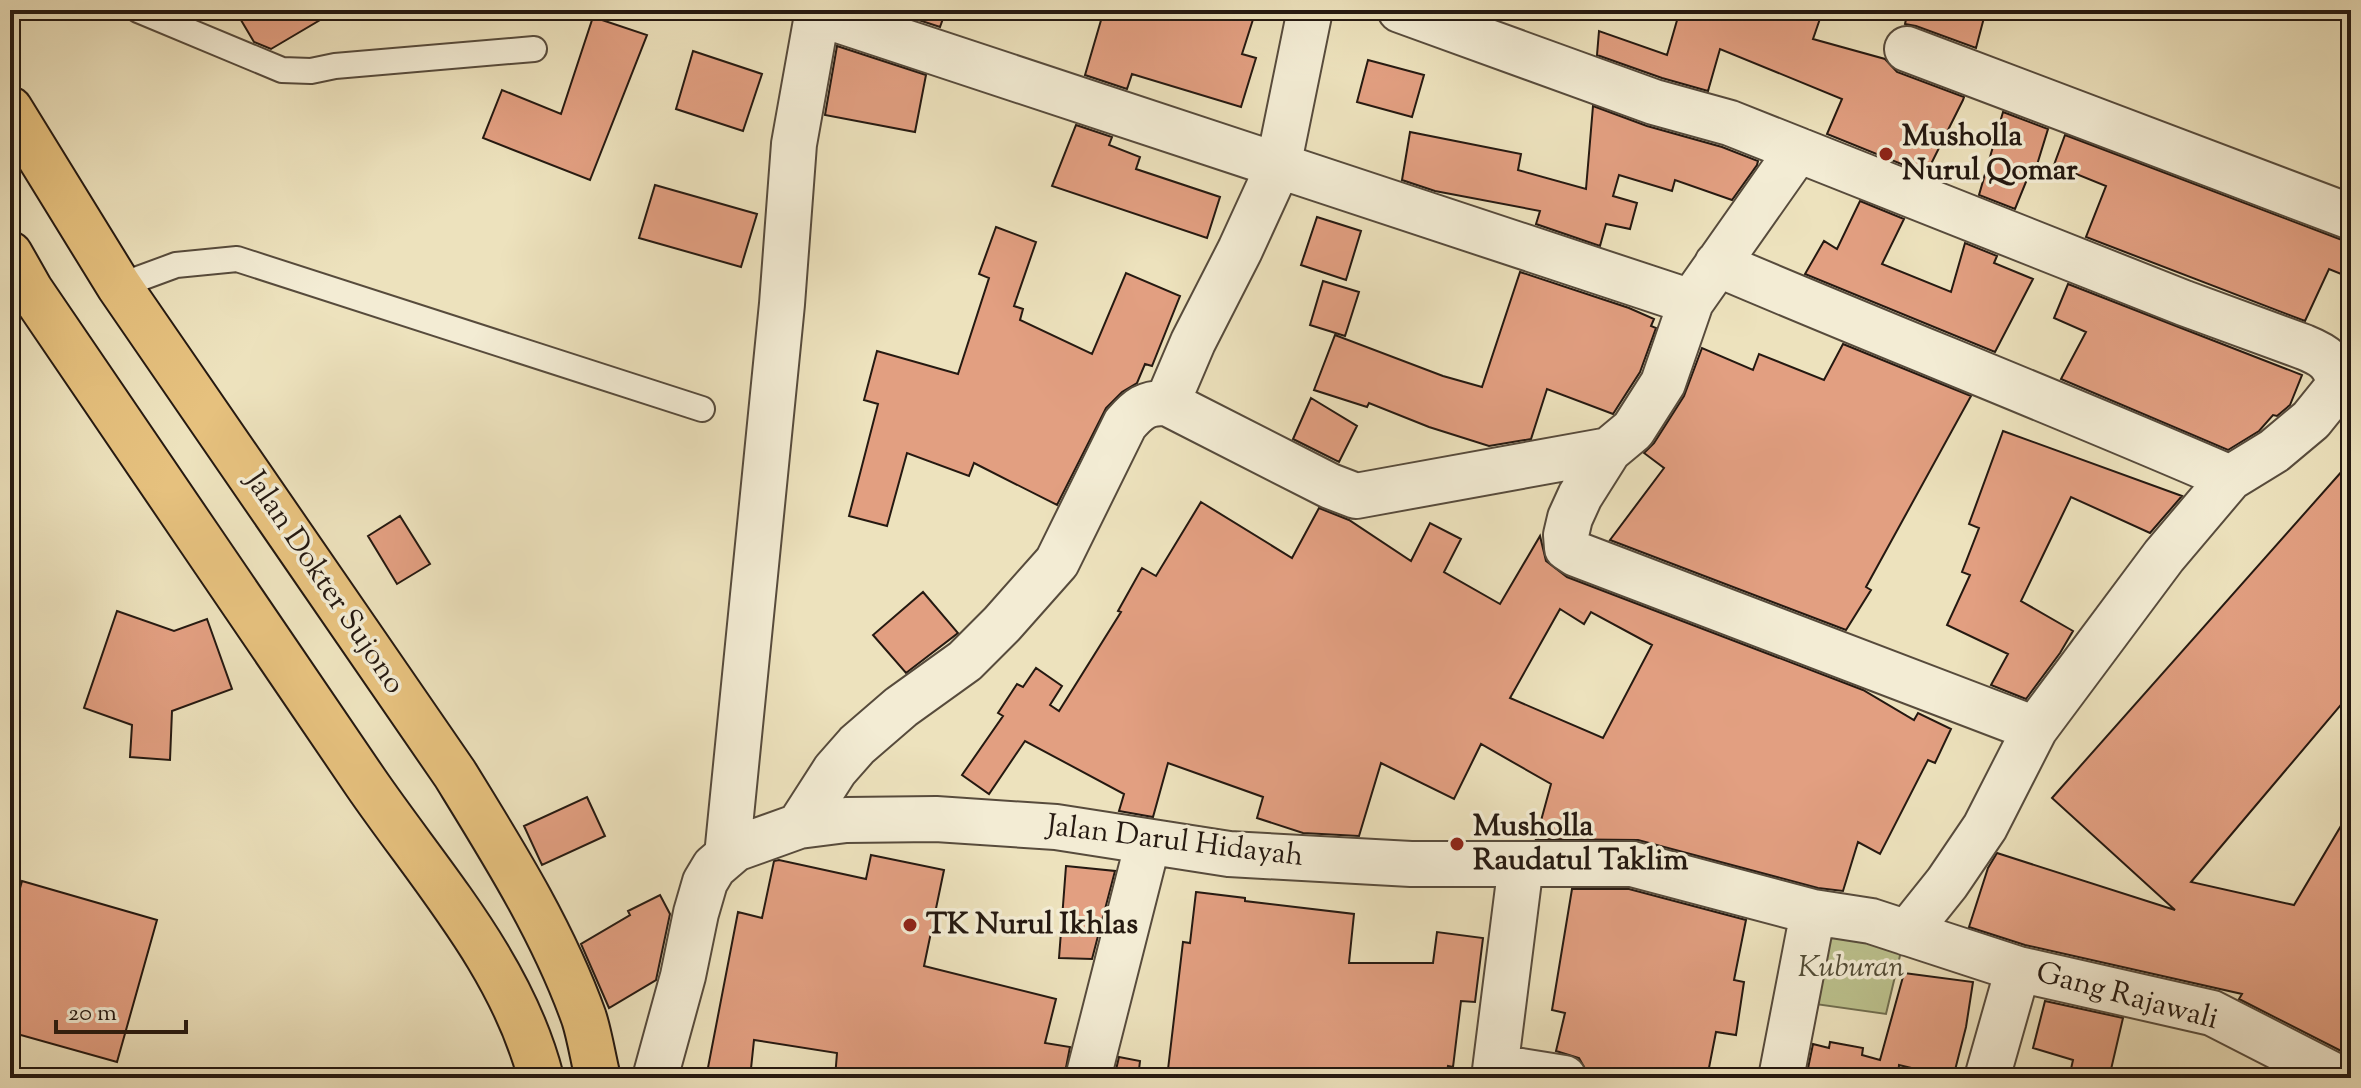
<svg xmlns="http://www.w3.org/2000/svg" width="2361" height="1088" font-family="'Sorts Mill Goudy',serif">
	<rect width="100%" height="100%" fill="#ede2bd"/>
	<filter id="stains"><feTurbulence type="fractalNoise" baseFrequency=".0025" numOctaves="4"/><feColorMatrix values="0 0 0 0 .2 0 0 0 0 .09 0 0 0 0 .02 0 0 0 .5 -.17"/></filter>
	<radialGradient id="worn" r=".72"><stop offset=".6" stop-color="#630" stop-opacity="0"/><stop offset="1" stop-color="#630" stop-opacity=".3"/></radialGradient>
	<path fill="#bcc28e" stroke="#706e50" stroke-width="2" d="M1816 918 1904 939 1886 1014 1801 1002Z"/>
	<path fill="#e29f81" stroke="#251911" stroke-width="2" fill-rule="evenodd" d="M235 10H337L271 49 254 42Z
		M888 10H946L940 27Z
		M1104 10H1256L1242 54 1256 58 1241 107 1132 74 1127 89 1085 75Z
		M1680 10H1823L1813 39 1885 59 1897 72 1964 97 1963 100 1926 174 1827 134 1842 99 1720 49 1708 91 1662 78 1597 55 1599 31 1667 55Z
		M1908 10H1986L1976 48 1916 26 1905 24Z
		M593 17 647 35 590 180 483 138 502 90 561 114Z
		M837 46 926 75 915 132 825 115Z
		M693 51 762 74 743 131 676 109Z
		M1368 60 1424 75 1412 117 1357 102Z
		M1593 106 1647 126 1722 147 1758 161 1757 165 1732 200 1675 180 1672 191 1619 175 1613 196 1637 203 1630 229 1606 224 1600 246 1536 224 1540 211 1435 191 1402 180 1410 132 1521 154 1518 170 1586 189Z
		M2003 112 2048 129 2036 168 2032 167 2015 209 1979 195Z
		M1076 125 1112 137 1109 145 1140 157 1136 169 1220 197 1207 238 1052 186Z
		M2065 135 2342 240 2351 241V278L2329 269 2305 321 2086 237 2106 186 2054 165Z
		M655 185 757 214 741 267 639 238Z
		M1860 201 1904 219 1882 264 1951 292 1965 243 1997 256 1994 263 2033 279 1995 352 1805 274 1824 241 1837 249Z
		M1317 217 1361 231 1346 280 1301 265Z
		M996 227 1036 242 1014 306 1023 309 1020 320 1092 354 1126 273 1180 296 1152 366 1145 364 1137 383 1122 392 1106 408 1057 505 974 463 969 476 907 453 887 526 849 516 878 404 864 400 877 351 958 374 989 278 979 274Z
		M1520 272 1629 308 1654 319 1651 326 1656 328 1640 372 1613 414 1547 389 1531 439 1489 446 1429 427 1369 403 1367 407 1314 390 1335 335 1443 376 1482 387Z
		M1323 281 1359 292 1345 336 1310 325Z
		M2068 284 2302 375 2290 405 2277 416 2273 415 2259 431 2228 450 2061 379 2086 332 2054 318Z
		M1843 344 1971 396 1866 587 1871 590 1846 630 1610 540 1664 468 1644 453 1654 443 1684 396 1702 348 1753 370 1759 354 1824 380Z
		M1311 398 1357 426 1339 462 1293 439Z
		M2003 431 2182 496 2150 533 2071 497 2021 601 2073 631 2060 653 2026 699 1991 685 2008 654 1947 625 1970 575 1962 572 1979 528 1969 524Z
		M2351 461V693L2191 882 2294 905 2351 809V1056L2239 999 2242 994 2025 945 1969 927 1988 868 1997 853 2175 910 2052 798Z
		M1201 502 1292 558 1319 508 1349 520 1411 561 1430 523 1461 539 1444 572 1500 604 1540 536 1546 561 1567 577 1863 690 1914 720 1918 713 1951 729 1935 763 1928 760 1880 854 1858 842 1843 891 1818 888 1638 840 1536 839 1551 784 1481 744 1454 799 1381 763 1359 836 1303 833 1257 818 1263 797 1168 763 1153 817 1119 811 1124 794 1025 741 989 794 962 775 1003 716 998 713 1017 684 1023 687 1036 668 1062 686 1050 705 1059 711 1121 612 1118 611 1142 568 1156 576ZM1560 609 1584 624 1591 612 1652 645 1603 738 1510 698Z
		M400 516 430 564 397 584 368 536Z
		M923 592 958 633 906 673 873 635Z
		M117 611 174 631 207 619 232 689 172 711 170 760 130 757 132 725 84 708Z
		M587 797 605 836 542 865 524 826Z
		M871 855 944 870 924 966 1056 999 1045 1043 1070 1047 1064 1078H835L837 1053 754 1040 750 1078H706L738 912 762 918 774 861 779 860 866 879Z
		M1066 866 1115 871 1092 959 1059 958Z
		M22 881 157 920 117 1062 10 1032V924Z
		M1572 889H1629L1746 920 1734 980 1744 982 1736 1035 1716 1032 1707 1078H1630L1588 1074 1579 1058 1556 1051 1565 1013 1552 1010Z
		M1196 892 1245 898V901L1354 914 1349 963H1433L1437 932 1483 938 1475 1002 1461 1001 1453 1067 1448 1066 1446 1078H1167L1183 942 1190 943Z
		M660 895 670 914 656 980 609 1008 581 944 630 915 628 911Z
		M1904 973 1973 982 1966 1027 1953 1078 1899 1065 1898 1078H1806L1813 1044 1829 1048 1830 1042 1863 1048 1862 1055 1880 1060Z
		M2045 1001 2123 1018 2109 1078H2069L2073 1060 2033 1048Z
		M1119 1057 1140 1061 1138 1078H1114Z"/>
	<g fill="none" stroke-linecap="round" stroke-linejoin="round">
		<defs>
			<path id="lane" d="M138 10 282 70 311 71 335 66 534 49
				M119 286 176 265 237 259 702 409"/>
			<path id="street" d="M1400 10 1654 102 1730 123 2184 303 2304 347C2326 356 2333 361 2340 384
				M817 13 1691 302
				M1907 49 2351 217
				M1798 150 1691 302 1663 383 1633 430 1609 450 1580 496 1570 518 1566 535 1567 548 1576 554 2035 729
				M1717 264C1888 337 2060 404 2230 478
				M1167 403 1330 486 1356 496 1609 450
				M799 826 835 770 857 745 901 707 965 661 1002 624 1057 562 1125 424C1138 409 1146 402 1167 403L1193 342 1240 250 1278 167 1310 10
				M727 856 782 304 794 144 818 10
				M1907 933 1947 883 1985 827 2035 729 2164 556 2230 478 2274 451 2311 420 2340 384 2351 363
				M1496 1067 1564 1078
				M655 1078 683 976 696 913 705 882 714 867 735 849 799 826 846 820 936 819 1056 827 1229 854 1411 864H1632L1813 912 1871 921 2018 969 2212 1013 2339 1078
				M1088 1078 1148 842
				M1494 1078 1521 864
				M1781 1078 1813 912
				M1987 1078 2018 969"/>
			<path id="highway" d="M10 109 119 286 455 774C503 852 553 931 584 1018 590 1037 593 1058 598 1078
				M10 254 31 291C143 455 254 619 366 783 430 876 512 965 541 1078"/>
		</defs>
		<use href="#lane" stroke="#574b3c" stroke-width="28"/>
		<use href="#street" stroke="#574b3c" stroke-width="48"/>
		<use href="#highway" stroke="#251911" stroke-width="48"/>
		<use href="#lane" stroke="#f3ecd4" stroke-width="24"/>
		<use href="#street" stroke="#f3ecd4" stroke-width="44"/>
		<use href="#highway" stroke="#e6c17e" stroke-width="44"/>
	</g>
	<g fill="#8f2418" stroke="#f3ecd4" stroke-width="3">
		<circle cx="1886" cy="154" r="8"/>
		<circle cx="1457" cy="844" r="8"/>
		<circle cx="910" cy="925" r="8"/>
	</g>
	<g text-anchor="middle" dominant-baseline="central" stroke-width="7" stroke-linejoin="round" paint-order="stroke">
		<g font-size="30" font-weight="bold" fill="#251911" stroke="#f3ecd4" text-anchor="start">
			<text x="1902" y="137">Musholla<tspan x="1902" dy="34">Nurul Qomar</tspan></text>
			<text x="1473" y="827">Musholla<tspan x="1473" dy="34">Raudatul Taklim</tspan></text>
			<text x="926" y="925">TK Nurul Ikhlas</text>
		</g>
		<g font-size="30" fill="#251911" stroke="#f3ecd4">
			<text transform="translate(324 583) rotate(56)">Jalan Dokter Sujono</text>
			<text transform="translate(1175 842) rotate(7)">Jalan Darul Hidayah</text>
			<text transform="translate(2127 997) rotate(15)">Gang Rajawali</text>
		</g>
		<g font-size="30" font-style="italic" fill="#524c36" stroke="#f3ecd4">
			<text x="1851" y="968">Kuburan</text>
		</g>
	</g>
	<rect width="2361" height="1088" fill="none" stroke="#ede2bd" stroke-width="40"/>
	<rect x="12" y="12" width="2337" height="1064" fill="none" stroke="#251911" stroke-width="4"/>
	<rect x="20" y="20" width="2321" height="1048" fill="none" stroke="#251911" stroke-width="2"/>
	<path d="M56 1020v12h130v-12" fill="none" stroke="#251911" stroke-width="4"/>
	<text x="68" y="1020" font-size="24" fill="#251911" stroke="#f3ecd4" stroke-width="6" paint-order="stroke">20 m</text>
	<rect width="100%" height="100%" filter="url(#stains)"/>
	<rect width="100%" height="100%" fill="url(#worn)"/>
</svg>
